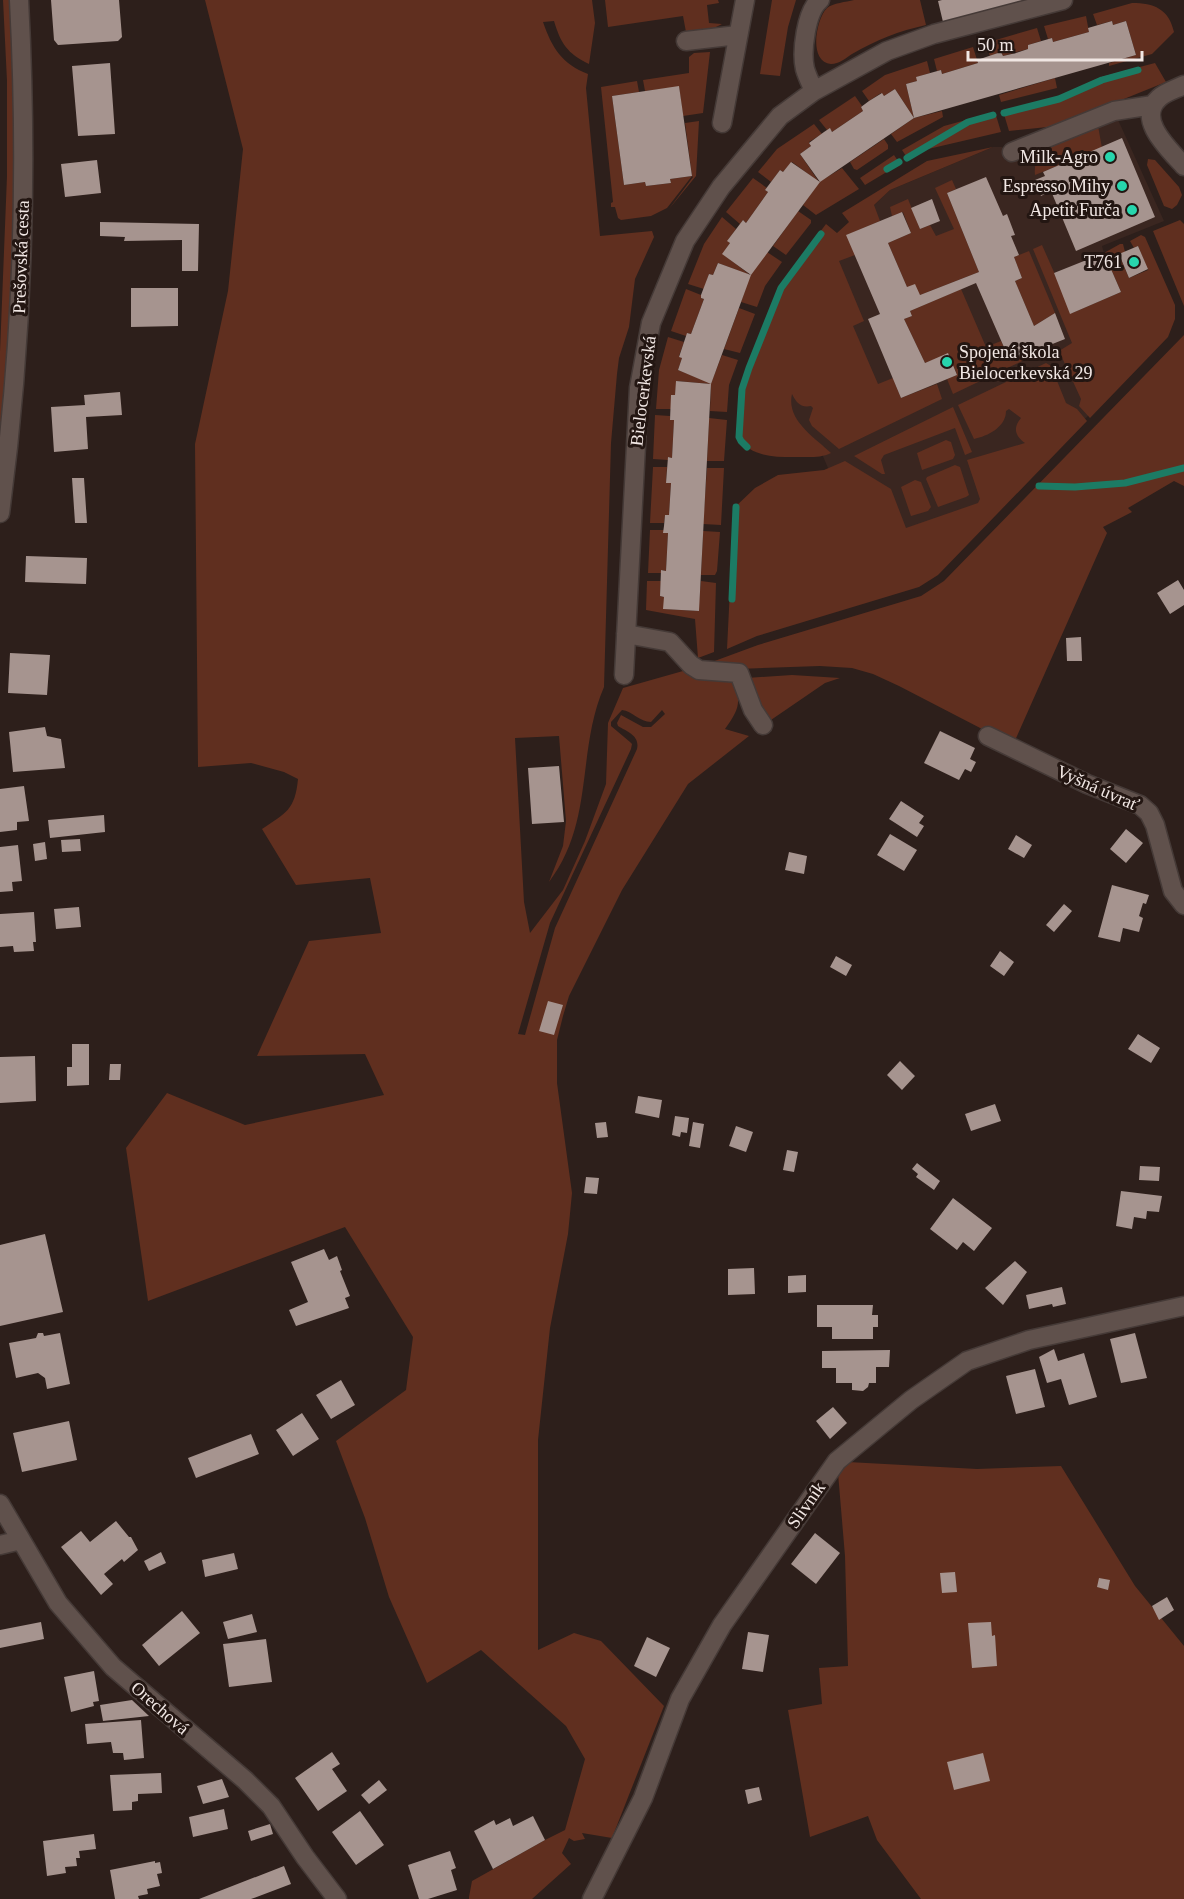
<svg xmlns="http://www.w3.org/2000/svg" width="1184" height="1899" font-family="Georgia,serif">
	<rect width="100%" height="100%" fill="#2d1f1b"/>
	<path fill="#3a2620" d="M1114 111 1164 221 1102 246 1104 253 1054 274 1070 314 1112 388 1088 416 986 511 935 574 828 468 819 447 766 446 836 234 872 207 890 190 993 147H1002L1005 154Z"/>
	<path fill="#602f1f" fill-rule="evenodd" d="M3 0H10C13 63 15 125 15 188 14 277 7 365 0 453V352L7 176V81Z
		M205 0H592L595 23 589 64C567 53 561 44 554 21L543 22C552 48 562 64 588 74L586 88 600 236 652 231 654 237 635 279 629 327 619 358 617 374 611 443 604 687C576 752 595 821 549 882L563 846 566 821 559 736 515 738 524 902 530 933 563 890 585 841 606 784 608 723 623 688 683 671 696 675 731 678C743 701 739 709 725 729L749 736 688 784 622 890 569 996 563 1016 557 1040V1083L572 1193 568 1234 550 1328 538 1440V1650L574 1633 601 1641 664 1706 612 1838 582 1833 585 1839 574 1841 569 1838 562 1853 571 1864 532 1899H469V1897L472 1881 545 1840 565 1830 585 1759 566 1726 481 1650 427 1683 389 1597 365 1518 336 1441 406 1390 413 1337 345 1227 148 1301 126 1148 167 1093 245 1125 384 1095 365 1054 257 1056 309 941 381 933 370 878 296 885 262 829C286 813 295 810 298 779L284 772 251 763 198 767 195 444 228 291 243 149ZM622 710C632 711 640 722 651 722L662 710 665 714 651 727H643L621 715 617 723 618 726C628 732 640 736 637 749L555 928 525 1035 518 1034 550 923 631 749 632 744 630 742 611 726V722Z
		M605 0H718L719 3 707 5 709 23 722 24 710 30 686 32 683 16 608 27Z
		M772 0H796L788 27 780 76 760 74Z
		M854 0H920L926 25C899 31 876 40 852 54 846 58 839 64 831 64 808 62 816 19 827 8 833 3 846 2 854 0Z
		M1132 3C1154 3 1169 9 1174 32L1152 54 1109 66V63L1136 55 1126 21 1113 25 1112 21 1097 25 1093 14Z
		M1086 16 1089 32 1053 42 1052 38 1048 39 1044 26Z
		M1037 28 1041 41 1028 45V49L1003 56 1001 52 990 56 988 51 984 52 982 44Z
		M973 47 978 63 942 74 941 70 937 71 934 59Z
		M710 52 703 113 683 116 679 87 645 91 643 80 689 73V57L694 53Z
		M927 61 930 73 917 77V81L906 84 914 118 942 111 943 117 897 142 891 134 914 118 895 89 884 96 881 93 869 101 862 91 885 75Z
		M1155 63 1166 82 1057 126 1009 131 1003 111 1057 97 1101 77Z
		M1055 78 1057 88 1001 102 999 95Z
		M637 81 639 92 612 96 624 185 645 182 646 186 671 183 670 179 692 176 685 123 699 121 696 176 669 209 693 177 692 176 667 208 651 216 621 220 618 218 615 207H611V203L613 202 601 87Z
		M855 96 862 106 861 107 863 111 832 132 830 129 827 130 819 120Z
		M995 112 1001 132 924 150 908 159 902 150 944 126Z
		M814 124 822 134 809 142 811 146 800 154 819 182 842 168 859 189 816 215 803 205 819 182 792 162 783 172 780 170 771 182 758 172 777 149Z
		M1098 126 1102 148 1035 175C1031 144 1076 136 1098 126Z
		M884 139 888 145V149L857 170 854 169 850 162Z
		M993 147 890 190 874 205 880 221 847 235 855 255 839 261 864 321 853 326 878 384 893 378 901 398 937 384 942 399 839 449 812 426 809 420 813 408 811 406C800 408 796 402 792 394 786 420 814 437 831 453 821 458 810 457 798 457 777 457 751 458 738 437L742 385 778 288 826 224 837 233 849 222 842 213 927 161Z
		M894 155 900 164 865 185 860 178Z
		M1148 159 1155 160 1179 187 1182 195 1177 205 1172 209 1164 206 1147 165Z
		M753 178 767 188 765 190 768 192 746 223 743 220 740 224 726 212Z
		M952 180 956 189 947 193 979 272 920 295 907 287 888 243 911 233 903 212 892 216 890 207 908 199 920 229 930 225 936 236 954 229 935 188Z
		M798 211 811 220V223L786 255 773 246Z
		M722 217 736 229 728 240 730 243 723 254 750 275 767 252 782 262 765 286 757 307 741 302 750 275 718 263 713 275 709 274 704 289 688 284 704 244Z
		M1180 220 1184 224V306L1153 231Z
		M1141 235 1145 237 1175 305V319L1168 337 1090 418 1079 406 1081 399 1059 351 1072 343 1033 249 1042 245 1072 313 1121 292 1104 253 1120 244H1123L1125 252 1119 255 1129 278 1148 270 1138 246 1134 248 1130 241Z
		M1029 251 1055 313 1034 326 1015 281 1022 278 1014 257Z
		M686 289 701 295V298L704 299 691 334 688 333 686 336 671 331Z
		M961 289 986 347 1001 341 1010 361 1042 348 1043 351 953 394 947 379 957 375 949 354 925 363 904 319 912 316 910 311Z
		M739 308 755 314 740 353 724 349Z
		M1184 335V486L1174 481 1128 508 1132 512 1103 527 1107 533 1013 745 899 686 873 674 852 668 820 666 737 669 701 666 758 645 921 596 944 581Z
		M668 337 684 342 679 356 682 358 678 370 711 383 722 355 738 360 729 385 727 412 710 411 711 384 677 381 675 395H671V409H656L659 370Z
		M1046 363 1051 366 1066 403 1077 409 1087 421 938 575 919 587 757 636 727 649 734 508 755 488 778 475 824 470 845 461 891 489 906 528 978 503 980 499 967 460 1025 443C1016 436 1012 429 1021 418L1009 409 1006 411C1006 427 988 436 974 439L958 405Z
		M953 407 972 452 965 455 955 428 884 455 881 460 885 474H882L854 456Z
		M655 415 670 416V420H674L672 458 668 457V460L653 459Z
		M709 418 727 420 724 461H707Z
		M946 440 951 442 955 455 953 459 922 470 917 453Z
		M955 465 960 467 969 495 966 497 938 507 926 479 927 477Z
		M653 467H667L666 483H671L669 515H665L664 523H650Z
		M707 468H724L721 525 703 524Z
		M915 480 921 482 931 507 928 511 911 516 901 487Z
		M650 530H664V533H668L666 571 662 570 661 573H648Z
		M703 531 720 532 717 571 715 575H701Z
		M647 581H661L660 596 664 597V609L698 611 701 581 716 583 714 652 698 658 695 619 646 610Z
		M792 675 840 678 825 683 768 722 747 678Z
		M848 1462 977 1469 1061 1466 1135 1586 1184 1646V1899H921L877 1840 868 1816 810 1837 788 1710 822 1704 819 1668 848 1666 845 1556 838 1473Z"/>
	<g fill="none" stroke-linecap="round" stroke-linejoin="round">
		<path stroke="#1c7b64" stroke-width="7" d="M1004 113 1059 99 1102 80 1138 70
			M907 158 968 122 993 115
			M887 169 899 162
			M747 447 741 441 739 437 742 389 749 368 781 288 821 234
			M1039 486 1075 487 1125 483 1184 468
			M732 599 736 507"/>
	</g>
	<path fill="#a6948f" d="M51 0H119L122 37 118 41 58 45 54 40Z
		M942 0H1022L1023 1 943 22 938 1Z
		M1112 21 1113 25 1126 21 1136 55 914 118 906 84 917 81 916 77 941 70 942 74 978 63 977 60 1001 52 1003 56 1016 53 1028 49V45L1052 38 1053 42 1089 32 1088 28Z
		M110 63 115 134 78 136 72 66Z
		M679 86 692 176 670 179 671 183 646 186 645 182 624 185 612 96Z
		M895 89 914 118 820 182 751 275 722 254 730 243 727 241 743 220 746 223 768 192 765 190 780 170 783 172 791 162 820 182 800 154 811 146 809 143 824 132 830 128 832 132 863 111 861 107 869 101 882 93 884 96Z
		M1122 138 1155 217 1076 251 1051 191 1041 196 1035 180 1045 176 1043 172Z
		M97 160 101 193 65 197 61 164Z
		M986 177 1003 216 1007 214 1015 235 1011 236 1019 255 1014 257 1022 278 1015 281 1034 326 1055 313 1065 339 1010 361 976 283 910 311 912 316 904 319 925 363 948 353 957 375 901 398 868 319 880 314 846 235 902 212 911 233 888 243 907 287 915 284 920 295 979 272 947 193Z
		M932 199 940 221 920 229 911 208Z
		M100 222 199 224 198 271H182V240L124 241 125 237 100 236Z
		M1138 246 1148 269 1129 278 1119 254Z
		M1104 253 1121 292 1070 314 1054 273Z
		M718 263 751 275 711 384 699 611 663 609 664 597 660 596 661 570 666 571 668 533H663L664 526 665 515H669L671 483H666L668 457 672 458 674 420H670L671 395H675L676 381 711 384 678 370 682 358 679 357 687 333 691 334 704 299 701 298V295L709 274 713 275Z
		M131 288H178V326L131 327Z
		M120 392 122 415 86 417 88 449 54 452 51 407 85 405 84 395Z
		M72 478H84L87 523H75Z
		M26 556 87 558 86 584 25 582Z
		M1178 580 1184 590V605L1170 614 1157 593Z
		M1081 637 1082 661H1067L1066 638Z
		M10 653 50 655 47 695 8 693Z
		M45 727 47 736 61 739 65 768 13 772 9 732Z
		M940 731 975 748 970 759 976 762 971 772 965 769 959 780 924 763Z
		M559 766 564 822 532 824 528 768Z
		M24 786 29 821 17 822V830L0 832V789Z
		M901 801 924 816 919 823 924 826 917 837 889 819Z
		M104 815 105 832 50 838 48 820Z
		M1126 829 1143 843 1126 863 1110 849Z
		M890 834 917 850 904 871 877 855Z
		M1016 835 1032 845 1024 858 1008 849Z
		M80 839 81 851 62 852 61 840Z
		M45 842 47 859 35 861 33 844Z
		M18 845 22 881 12 882 13 891 0 892V847Z
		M789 852 807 856 804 874 785 870Z
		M1112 885 1149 895 1146 904 1143 903 1139 916 1143 918 1139 932 1123 928 1120 942 1098 937Z
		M1064 904 1072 911 1054 932 1046 925Z
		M79 907 81 927 56 929 54 909Z
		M34 912 36 942H33L34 951 14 952 13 946 0 947V914Z
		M1000 951 1014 962 1004 976 990 966Z
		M836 956 852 965 846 976 830 967Z
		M548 1001 563 1005 554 1035 539 1031Z
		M1138 1034 1160 1048 1151 1063 1128 1049Z
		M72 1044H89V1085L67 1086V1067H72Z
		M35 1056 36 1101 0 1103V1057Z
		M900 1061 915 1076 902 1090 887 1075Z
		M110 1064H121L120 1080H109Z
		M638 1096 662 1100 659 1118 635 1113Z
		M995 1104 1001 1121 971 1131 965 1114Z
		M675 1116 689 1118 687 1133 681 1132 680 1137 672 1135Z
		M606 1122 608 1137 597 1138 595 1123Z
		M693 1122 704 1124 700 1148 689 1146Z
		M736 1126 753 1132 746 1152 729 1146Z
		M787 1150 798 1152 794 1172 783 1170Z
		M917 1163 940 1181 934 1190 916 1177 918 1174 912 1169Z
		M1140 1166 1160 1167 1159 1181 1139 1180Z
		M586 1177 599 1178 597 1194 584 1193Z
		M1121 1191 1162 1196 1159 1212 1147 1211 1146 1219 1134 1217 1132 1229 1116 1226Z
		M953 1198 992 1228 974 1251 963 1242 957 1250 930 1229Z
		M45 1234 63 1312 0 1326V1245Z
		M324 1249 329 1260 337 1256 342 1270 340 1271 350 1296 345 1298 349 1308 296 1326 289 1310 308 1302 291 1262Z
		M1015 1261 1027 1272 1003 1305 985 1288Z
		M754 1268 755 1294 728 1295V1269Z
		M806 1275V1292L788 1293V1276Z
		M1062 1287 1066 1304 1053 1307 1052 1304 1029 1309 1026 1295Z
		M817 1305H873L872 1315H878V1327H873V1339H832V1327H817Z
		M38 1333H43L44 1336 60 1333 70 1384 47 1389 45 1378 38 1373 16 1378 9 1343 36 1338Z
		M1135 1333 1147 1378 1121 1383 1110 1339Z
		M1054 1349 1058 1361 1084 1353 1097 1397 1069 1405 1061 1379 1047 1383 1039 1357Z
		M890 1350 889 1367H876V1383H869L868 1387 863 1391 852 1390V1383H836V1368H822V1351Z
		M1035 1369 1045 1407 1016 1414 1006 1376Z
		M341 1380 355 1405 331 1419 316 1395Z
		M833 1407 847 1423 830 1439 816 1421Z
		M302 1413 319 1439 293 1456 276 1430Z
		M69 1421 77 1460 22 1472 13 1433Z
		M251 1434 259 1454 196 1478 188 1458Z
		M116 1521 129 1537H131L138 1550 124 1562 122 1559 104 1574 113 1584 101 1595 61 1547 81 1531 90 1542Z
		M815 1533 840 1553 816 1584 791 1564Z
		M161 1552 166 1563 149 1571 144 1561Z
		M234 1553 238 1569 205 1577 202 1560Z
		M955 1572 957 1592 942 1593 940 1573Z
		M1099 1578 1110 1580 1108 1590 1097 1587Z
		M1167 1597 1174 1610 1159 1620 1152 1606Z
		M182 1611 200 1633 159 1666 142 1645Z
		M252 1614 257 1632 228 1639 223 1622Z
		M41 1622 44 1639 0 1648V1630Z
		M991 1622 992 1636 995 1635 997 1666 972 1668 968 1623Z
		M748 1632 769 1635 763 1672 742 1669Z
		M647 1637 670 1648 656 1677 634 1666Z
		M266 1639 272 1682 229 1687 223 1644Z
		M94 1671 99 1701 93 1702 94 1706 71 1712 64 1677Z
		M132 1700 149 1716 103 1721 100 1705Z
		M141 1720 144 1758 124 1760 123 1753H113L111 1742 87 1744 85 1724Z
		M332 1752 340 1764 332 1769 347 1791 318 1811 295 1778Z
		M983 1753 990 1781 954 1790 947 1762Z
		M161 1773 162 1793 138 1794V1801L132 1802V1810L113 1811 110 1775Z
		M222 1779 229 1797 203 1804 197 1786Z
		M379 1780 387 1790 369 1804 361 1795Z
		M759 1787 762 1800 748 1804 745 1790Z
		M224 1809 228 1829 193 1837 189 1817Z
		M360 1811 384 1845 356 1865 332 1832Z
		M533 1816 545 1840 493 1869 474 1831 494 1820 496 1825 510 1818 513 1826Z
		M270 1824 273 1834 251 1841 248 1831Z
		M94 1834 96 1849 79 1851 80 1858H76L77 1866 65 1867 66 1873 47 1876 43 1841Z
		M450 1851 456 1868 451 1870 457 1890 428 1899H419L408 1865Z
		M155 1861V1863L160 1862 162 1873 157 1874 160 1886 147 1889 148 1894 138 1896 139 1899H115L110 1870Z
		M284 1866 291 1884 251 1899H199Z"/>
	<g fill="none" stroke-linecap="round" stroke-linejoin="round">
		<defs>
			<path id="minor" d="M686 41 738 35
				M1184 85C1176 89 1165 92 1159 98 1135 119 1170 150 1184 166
				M814 91C811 84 807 76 805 69 801 52 806 11 820 0
				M722 123 745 0
				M1012 152 1114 111 1153 105
				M0 513C23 343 28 171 19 0
				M626 634 670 642 691 665 699 670 739 673 753 710 763 725
				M624 675 639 388 651 323 685 241 721 187 780 116 814 91 887 51 934 34 1063 0
				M988 736 1087 784 1140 805 1149 813 1155 825 1173 891 1184 905
				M0 1504 58 1603 113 1667 245 1780 271 1806 305 1857 337 1899
				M0 1545 21 1540
				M592 1899 643 1798 680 1699 722 1625 837 1461 911 1400 967 1361 1029 1340 1184 1306"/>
		</defs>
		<use href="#minor" stroke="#453a37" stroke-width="21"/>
		<use href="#minor" stroke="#60514c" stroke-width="18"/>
	</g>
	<g fill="#27d5ad" stroke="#231612" stroke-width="2">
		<circle cx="1110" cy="157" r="6"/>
		<circle cx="1122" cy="186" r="6"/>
		<circle cx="1132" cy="210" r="6"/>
		<circle cx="1134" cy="262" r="6"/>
		<circle cx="947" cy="362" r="6"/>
	</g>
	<g text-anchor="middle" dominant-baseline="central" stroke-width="6" stroke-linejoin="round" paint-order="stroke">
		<g font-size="18" fill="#f1e7e4" stroke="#231612" text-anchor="end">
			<text x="1098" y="157">Milk-Agro</text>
			<text x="1110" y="186">Espresso Mihy</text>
			<text x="1120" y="210">Apetit Furča</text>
			<text x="1122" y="262">T761</text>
			<text x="959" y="352" text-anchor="start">Spojená škola<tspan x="959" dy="21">Bielocerkevská 29</tspan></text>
		</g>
		<g font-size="18" fill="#f1e7e4" stroke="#231612">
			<text transform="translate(21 257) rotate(-88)">Prešovská cesta</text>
			<text transform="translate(643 391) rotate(-83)">Bielocerkevská</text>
			<text transform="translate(1098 788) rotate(24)">Vyšná úvrať</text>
			<text transform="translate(806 1505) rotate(-55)">Slivník</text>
			<text transform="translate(160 1708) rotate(41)">Orechová</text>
		</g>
	</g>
	<path d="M968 51v9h174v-9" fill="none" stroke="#f1e7e4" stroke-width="3"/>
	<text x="977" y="51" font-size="18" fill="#f1e7e4" stroke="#231612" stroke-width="4.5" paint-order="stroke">50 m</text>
</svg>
